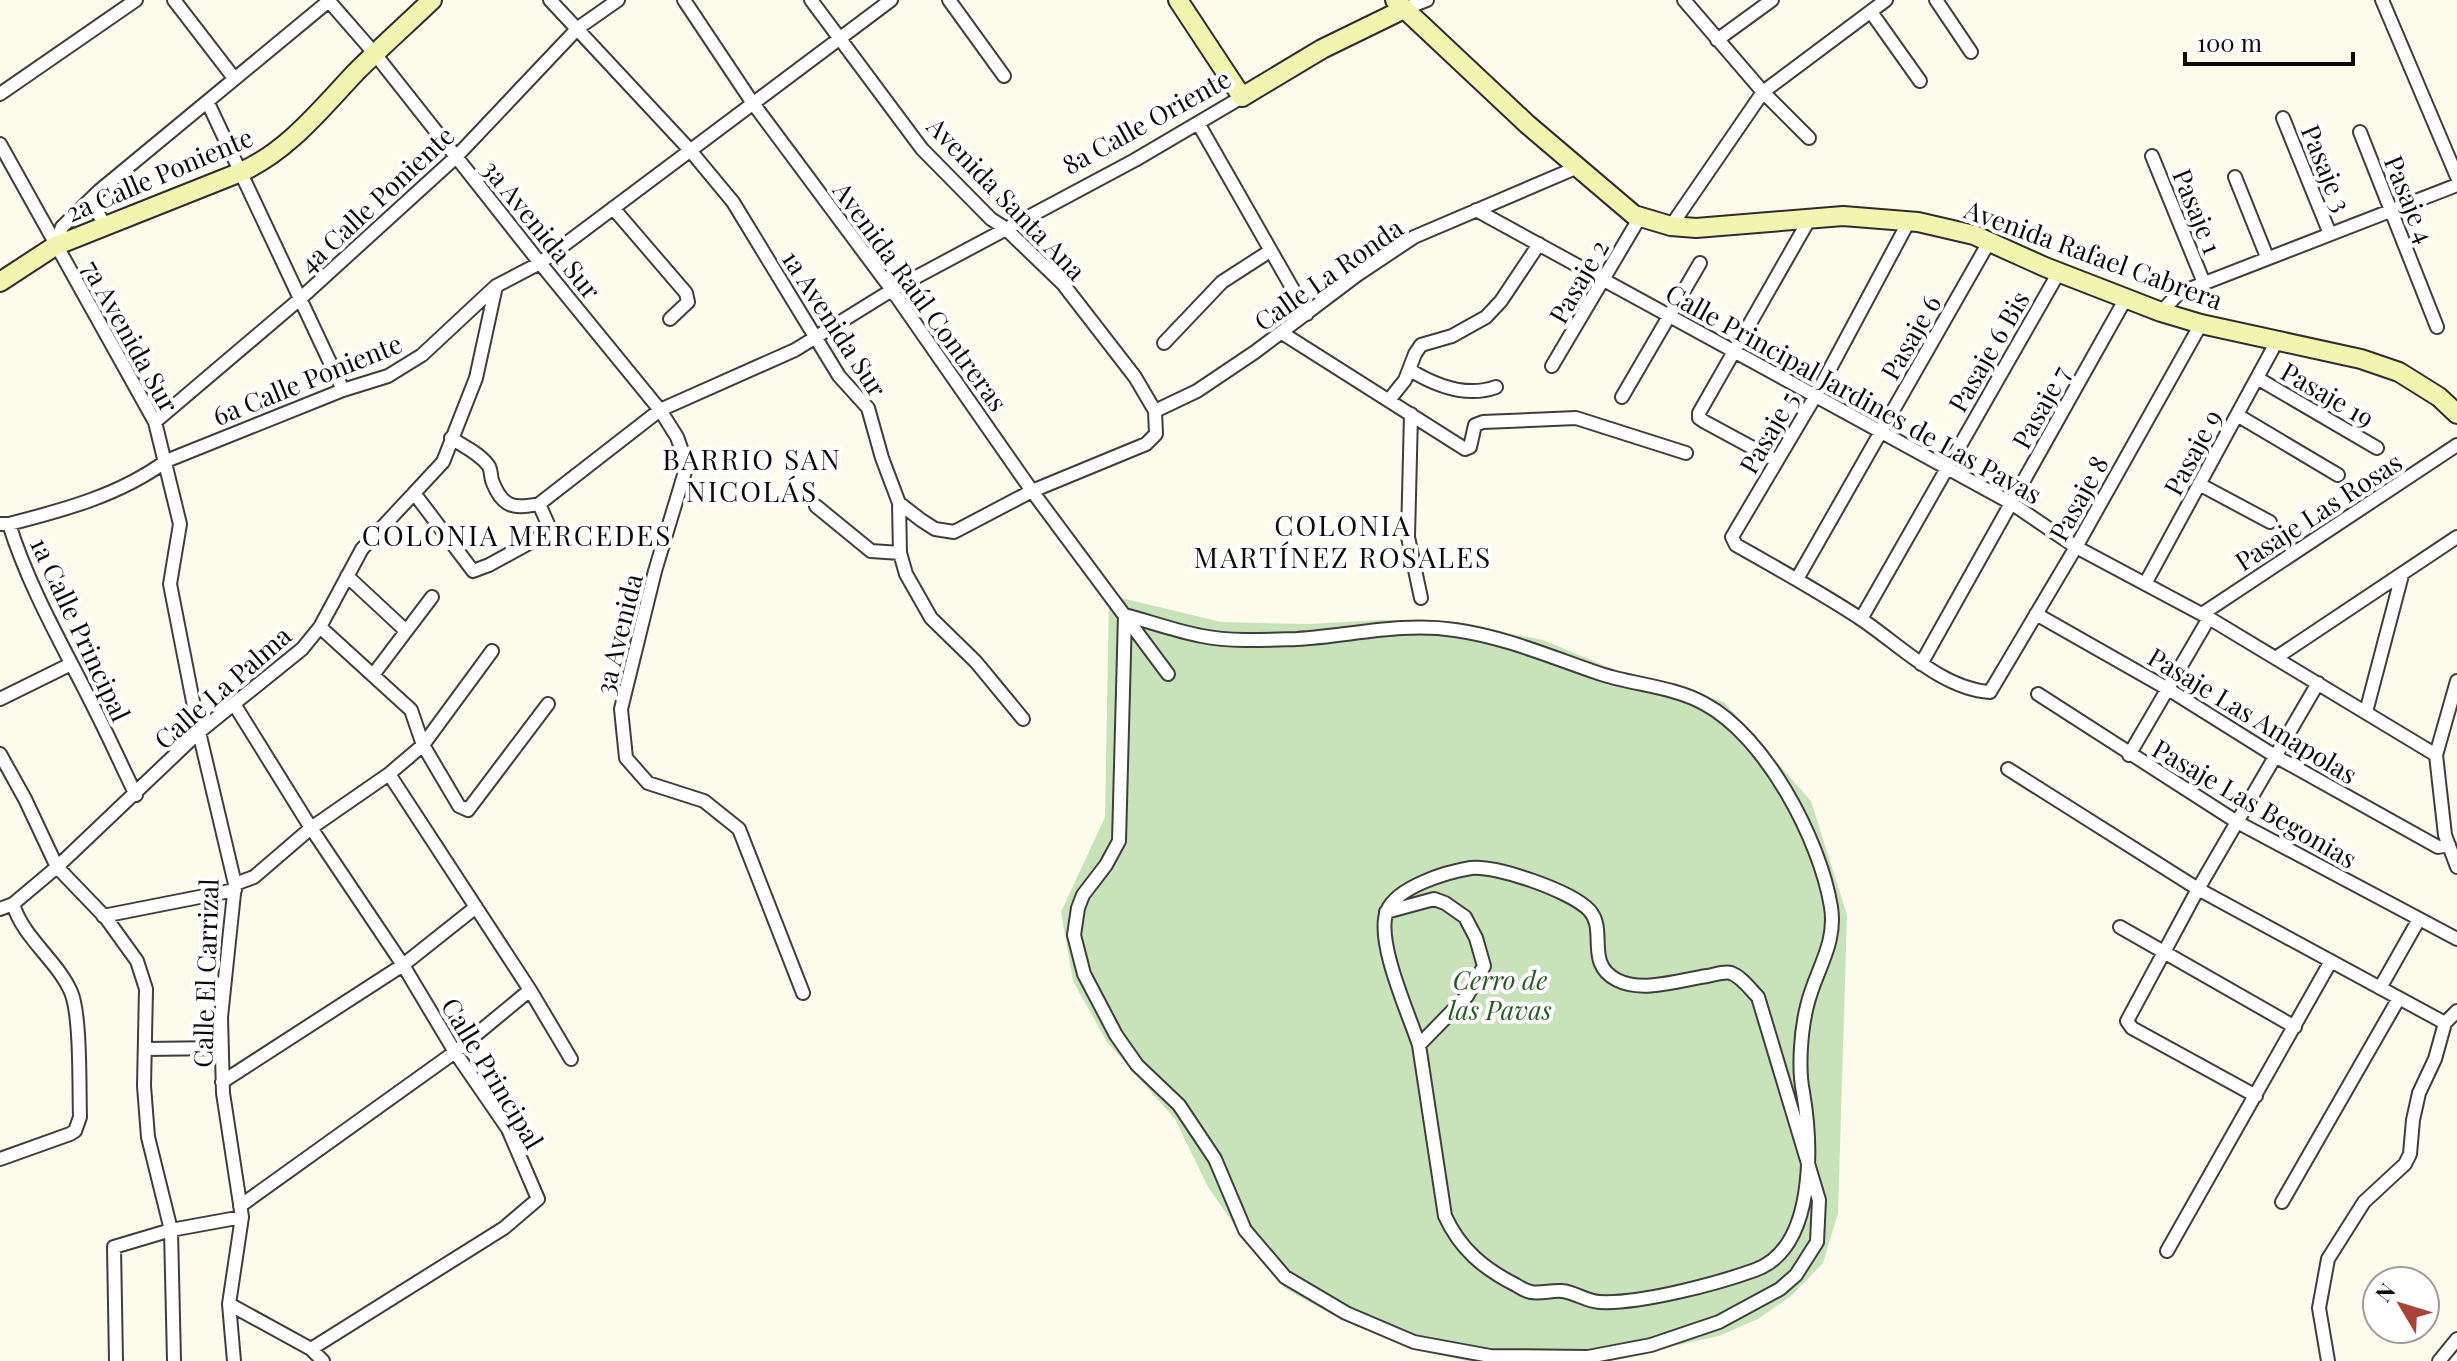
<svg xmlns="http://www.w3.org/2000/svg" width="2457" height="1361" font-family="'Playfair Display',serif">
	<rect width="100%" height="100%" fill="#fdfcec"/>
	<path fill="#c8e2ba" d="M1109 595 1221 622 1308 624 1381 620 1446 621 1543 640 1615 670 1724 702 1811 801 1847 915 1838 1213 1823 1263 1791 1296 1758 1319 1719 1336 1650 1351 1590 1361H1467L1421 1351 1344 1321 1286 1289 1253 1252 1208 1187 1175 1119 1107 1042 1073 981 1061 912 1105 817Z"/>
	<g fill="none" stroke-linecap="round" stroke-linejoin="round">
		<defs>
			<path id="street" d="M174 0 234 78
				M328 0 375 54 540 263 660 410 677 437 687 465 655 571 621 709 626 758 648 783 704 801 739 829 803 993
				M550 0 689 149 733 202 839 376 868 408 882 458 899 503 921 520 935 529 954 532 1032 491 1146 444 1156 434 1155 411 1135 377 1063 284 1005 228 991 219 922 149 811 0
				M684 0 752 102 892 290 1032 491 1168 674
				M949 0 1004 76
				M1684 0 1763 92 1809 138
				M1936 0 1971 52
				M2382 0 2457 177
				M1404 9 1427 0
				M1871 12 1920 81
				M1717 40 1772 0
				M0 94 136 0
				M208 103 343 390
				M2283 118 2330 234
				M1198 123 1307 314
				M2360 132 2437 327
				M0 144 155 422 180 524 170 584 199 732 235 884 221 1017 223 1093 242 1217 229 1304 234 1361
				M2152 156 2204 283
				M2235 177 2267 257
				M90 200 105 225
				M613 208 686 293 688 302 670 319
				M1476 210 2011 503 2076 547 2209 618 2436 755
				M1909 221 1816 395 1732 537 1736 545C1777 568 1818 591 1858 617 1898 643 1941 689 1990 692L2076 547 2201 324
				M1671 226 1763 92 1886 0
				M55 246 62 227 99 191 330 0
				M2161 312 2179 293 2457 185
				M1282 333 1465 449 1470 447 1475 425 1483 422 1576 418 1686 453
				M1164 343 1222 282 1270 251
				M1552 366 1640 217
				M1410 370C1436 386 1466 398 1496 387
				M2257 378 2377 448
				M1622 397 1700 263
				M1389 400 1405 380 1415 354 1421 345 1452 336 1486 317 1501 301 1539 244
				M1155 411 1197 391 1255 352 1357 275 1414 237 1578 167
				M1411 414 1408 537 1421 598
				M2237 415 2338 475
				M155 422 301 298 456 157 578 28 618 0
				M451 438C463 446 479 453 488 465 492 470 490 477 493 483 503 508 515 509 539 504L660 410 795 350 892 290 1135 160 1242 97
				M1777 461 1705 422 1699 418V413L1810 218
				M2199 484 2270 522
				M414 493 473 571 489 565 551 531 569 537
				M899 503 900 553 906 574 931 618 976 662 1023 719
				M539 504 551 531
				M816 506 871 551 900 553
				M0 524H9C64 510 120 495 166 461L343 390 388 376 422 355 496 286 540 263 891 0
				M9 524C31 594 69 656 101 722 113 746 124 771 136 795
				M347 576 405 630
				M1797 579 1989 242
				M2145 584 2277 341
				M2036 614 2168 689 2275 756 2438 847 2449 845
				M2202 614 2457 445
				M1861 619 2059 272
				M320 627 411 710 423 745 459 806 468 810 548 704
				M2277 657 2457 537
				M1921 664 2126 298
				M373 675 432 597
				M2457 681 2436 755 2445 835 2457 867
				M2038 694 2237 822 2457 939
				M0 699 71 664
				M2366 712 2402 575
				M0 754 25 799 57 867 106 918 137 961 146 989 144 1086 148 1137 171 1230 174 1361
				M2129 755 2209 618
				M2008 769 2198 889 2445 1023
				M389 774 530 990 571 1059
				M235 884 254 877 311 828 389 774 423 745 492 651
				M0 909 13 904 57 867 199 732 302 649 320 627 362 549 443 462 476 378 496 286
				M1386 912 1434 899 1445 903 1465 917 1476 938 1484 966 1467 996 1419 1045C1409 1014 1375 941 1387 911 1397 887 1446 872 1471 868 1496 865 1571 891 1589 910 1608 930 1584 963 1617 980 1642 993 1680 980 1707 976 1714 975 1724 971 1731 973 1742 977 1750 989 1758 997L1819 1200 1817 1242 1796 1275 1780 1289 1719 1322 1651 1345 1588 1357 1490 1356 1414 1342 1346 1313 1285 1277 1245 1230 1215 1159 1179 1105 1137 1065 1116 1035 1084 974 1074 935 1078 908 1083 895 1106 865 1119 841 1125 615C1151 622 1176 631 1202 636 1232 642 1266 640 1297 639 1350 636 1401 622 1455 630 1505 637 1551 657 1598 673 1633 685 1673 686 1705 704 1766 737 1820 840 1831 907 1837 945 1815 971 1807 1006 1801 1030 1798 1068 1803 1092 1812 1145 1816 1248 1755 1270 1716 1284 1640 1304 1600 1302 1587 1302 1575 1292 1562 1291 1552 1290 1540 1294 1531 1292 1525 1291 1521 1288 1516 1285 1484 1269 1460 1249 1445 1216L1419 1045
				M103 916 235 890
				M2120 927 2295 1027
				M2380 988 2418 921
				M145 1049 222 1048
				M222 1082 403 965 476 907
				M2256 1096 2132 1028 2127 1021 2198 889 2318 683
				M0 1159 70 1134 75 1131 80 1117C79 1089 81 1015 71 992 57 960 23 938 13 904
				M2282 1202 2399 998
				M240 1206 455 1052 530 990
				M2167 1251 2331 961
				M229 1304 311 1349 504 1228 538 1199 508 1129 455 1052 403 965 311 828 234 704
				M311 1349 323 1361
				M116 1361 114 1247 171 1230 242 1217
				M2328 1361 2319 1308 2328 1259 2364 1202 2405 1164 2410 1154 2413 1120 2419 1093 2435 1059 2445 1023 2457 1011
				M2439 1361 2457 1339"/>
			<path id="secondary" d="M1178 0 1242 97 1322 49 1404 9
				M1395 0 1527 124 1634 215 1671 226 1696 228 1843 216 1918 222 1974 235 2045 267 2161 312 2201 324 2361 359 2399 372 2439 397 2457 414
				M0 282 55 246 241 172C288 151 321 109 356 72 381 47 407 24 432 0"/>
		</defs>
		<use href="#street" stroke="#3e3e3e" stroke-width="16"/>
		<use href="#secondary" stroke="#2d2d2d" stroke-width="22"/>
		<use href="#street" stroke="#fff" stroke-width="12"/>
		<use href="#secondary" stroke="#f1f5af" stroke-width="18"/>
	</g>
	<g text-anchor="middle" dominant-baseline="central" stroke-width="8" stroke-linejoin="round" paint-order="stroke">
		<g font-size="26" fill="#0b0b0b" stroke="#fff">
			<text transform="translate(1146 121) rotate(-29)">8a Calle Oriente</text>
			<text transform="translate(2327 168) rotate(68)">Pasaje 3</text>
			<text transform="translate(159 174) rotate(-23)">2a Calle Poniente</text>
			<text transform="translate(1007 198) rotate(46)">Avenida Santa Ana</text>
			<text transform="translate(376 199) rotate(-43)">4a Calle Poniente</text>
			<text transform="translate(2410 199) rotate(68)">Pasaje 4</text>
			<text transform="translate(2198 211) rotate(68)">Pasaje 1</text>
			<text transform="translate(542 229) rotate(51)">3a Avenida Sur</text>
			<text transform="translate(2094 254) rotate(20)">Avenida Rafael Cabrera</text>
			<text transform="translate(1328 274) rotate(-35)">Calle La Ronda</text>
			<text transform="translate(1578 281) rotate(-60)">Pasaje 2</text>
			<text transform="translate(921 296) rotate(54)">Avenida Raúl Contreras</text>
			<text transform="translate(835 323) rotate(57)">1a Avenida Sur</text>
			<text transform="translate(131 336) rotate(61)">7a Avenida Sur</text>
			<text transform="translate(1910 337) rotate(-60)">Pasaje 6</text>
			<text transform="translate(1988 351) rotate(-60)">Pasaje 6 Bis</text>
			<text transform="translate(307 379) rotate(-22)">6a Calle Poniente</text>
			<text transform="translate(1854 393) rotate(29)">Calle Principal Jardines de Las Pavas</text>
			<text transform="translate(2328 394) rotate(30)">Pasaje 19</text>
			<text transform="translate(2040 407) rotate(-61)">Pasaje 7</text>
			<text transform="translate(1768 432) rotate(-60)">Pasaje 5</text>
			<text transform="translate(2192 452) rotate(-62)">Pasaje 9</text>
			<text transform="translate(2078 498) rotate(-61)">Pasaje 8</text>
			<text transform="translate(2318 511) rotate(-33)">Pasaje Las Rosas</text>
			<text transform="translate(81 629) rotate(65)">1a Calle Principal</text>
			<text transform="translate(618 634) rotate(-76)">3a Avenida</text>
			<text transform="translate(222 687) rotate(-41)">Calle La Palma</text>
			<text transform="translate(2253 715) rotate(31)">Pasaje Las Amapolas</text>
			<text transform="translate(2255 803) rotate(30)">Pasaje Las Begonias</text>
			<text transform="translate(205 973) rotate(-88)">Calle El Carrizal</text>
			<text transform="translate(493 1073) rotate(59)">Calle Principal</text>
		</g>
		<g font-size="26" font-style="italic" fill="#265a24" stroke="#fff">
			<text x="1500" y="979">Cerro de<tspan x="1500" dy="30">las Pavas</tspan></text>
		</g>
		<g font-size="28" letter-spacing="2" fill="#0b0b0b" stroke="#fff">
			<text x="752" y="458">BARRIO SAN<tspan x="752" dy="32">NICOLÁS</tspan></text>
			<text x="1343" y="524">COLONIA<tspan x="1343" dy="32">MARTÍNEZ ROSALES</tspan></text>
			<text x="517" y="534">COLONIA MERCEDES</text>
		</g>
	</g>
	<g transform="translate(2401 1305) rotate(308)"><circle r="38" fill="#ffffff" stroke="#9d9d9d" stroke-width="2"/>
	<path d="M0-6L14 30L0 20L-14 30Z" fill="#a94335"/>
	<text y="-12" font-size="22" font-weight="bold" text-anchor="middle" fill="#0b0b0b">N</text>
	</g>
	<path d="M2185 52v12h168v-12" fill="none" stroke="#0b0b0b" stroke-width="4"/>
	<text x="2197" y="52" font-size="24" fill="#0b0b0b" stroke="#ffffff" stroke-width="6" paint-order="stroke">100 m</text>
</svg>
